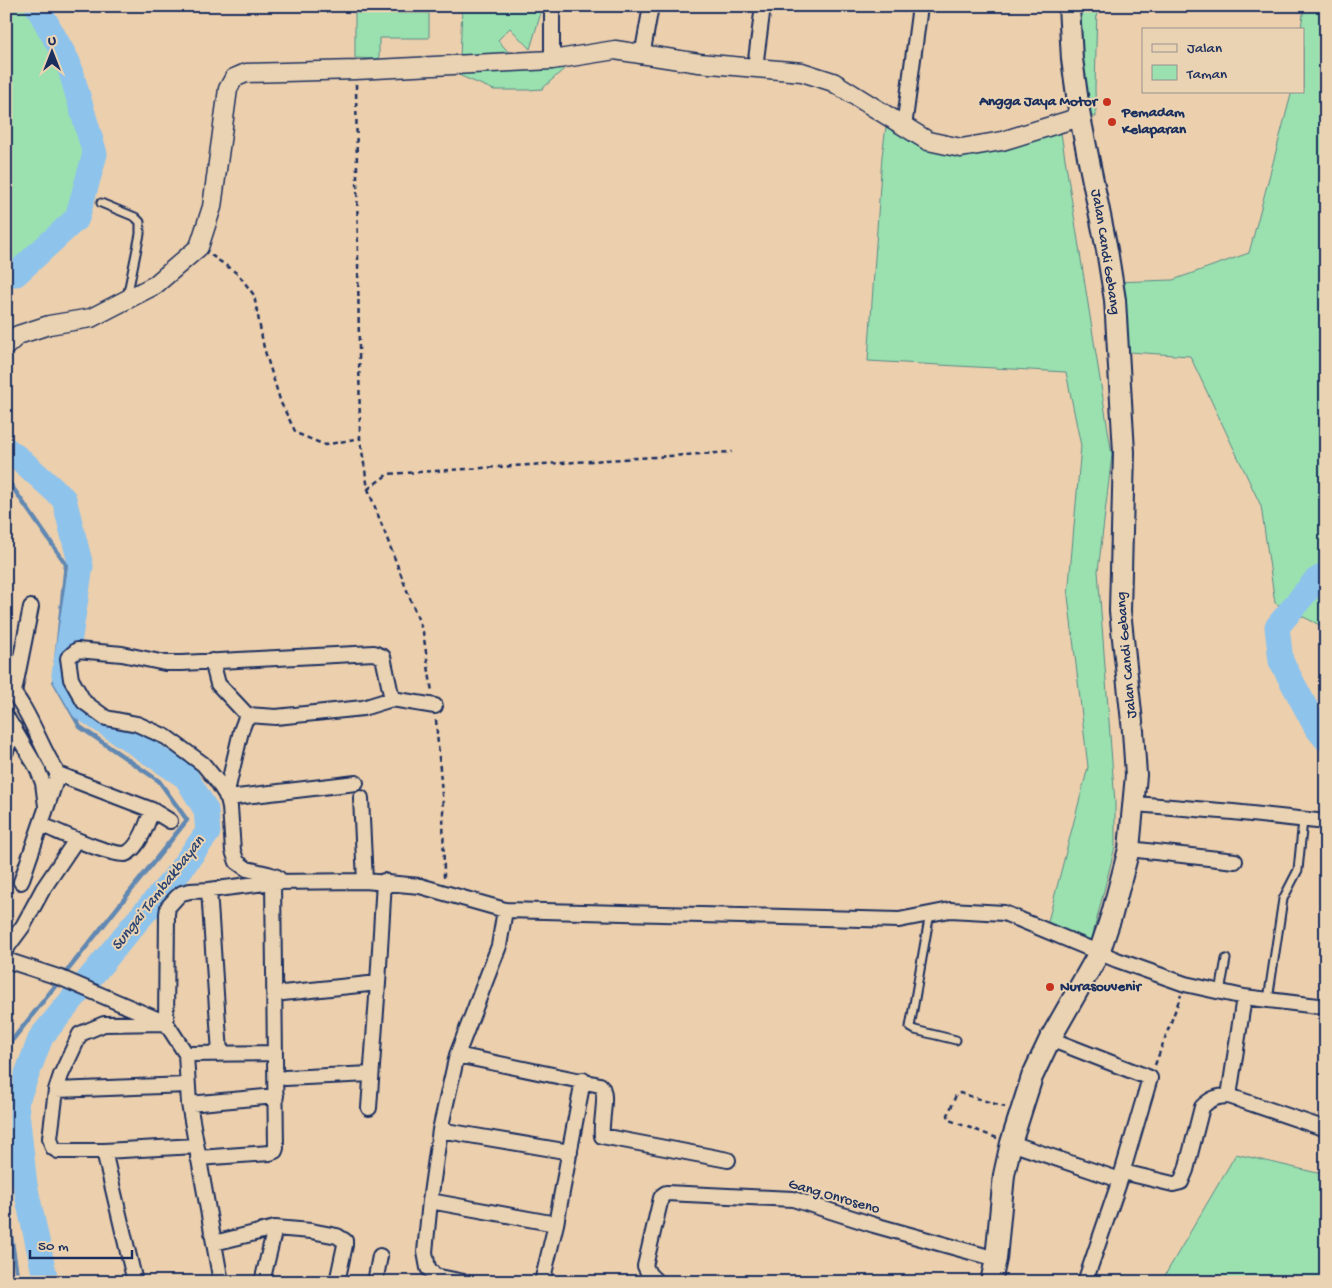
<svg xmlns="http://www.w3.org/2000/svg" width="1332" height="1288" font-family="'Gochi Hand',sans-serif">
	<rect width="100%" height="100%" fill="#eccfad"/>
	<filter id="ink" filterUnits="userSpaceOnUse"><feTurbulence type="fractalNoise" baseFrequency=".02" numOctaves="2"/><feDisplacementMap in="SourceGraphic" scale="10" xChannelSelector="R" yChannelSelector="G"/><feConvolveMatrix kernelMatrix="1 2 1 2 8 2 1 2 1" color-interpolation-filters="sRGB"/></filter>
	<g filter="url(#ink)">
		<path fill="#9ae1af" stroke="#5a8886" d="M6 6H27L59 63 86 156 70 221 15 270H6Z
			M462 6H543L530 49 510 28 498 40 516 61 460 59Z
			M1063 6H1097L1095 89 1096 117 1071 114Z
			M1304 6H1326V628L1275 603 1261 506 1190 356 1129 352 1114 282 1173 280 1249 253 1292 91H1303V29H1301Z
			M355 13H429V38H379V59L355 58Z
			M534 63 565 68 542 89 527 90H494L449 71Z
			M886 127 917 145 957 151 1060 127 1112 455 1098 571 1115 803V847L1090 946 1045 933 1088 767 1068 596 1081 446 1066 372 868 361 882 156Z
			M1236 1154 1326 1175V1282H1161Z"/>
		<g fill="none" stroke-linecap="round" stroke-linejoin="round">
			<path stroke="#6088b3" stroke-width="4.5" d="M6 478 66 564 54 681 80 727 159 781 187 820 6 1048
				M6 1203 18 1282"/>
			<path stroke="#8ec3ec" stroke-width="25" d="M6 274H16L77 218 95 154 68 62 37 6
				M6 449 22 461 64 499 81 566 64 675 83 708 186 777 206 810 208 832 172 881 137 921 41 1037 16 1103 25 1185 46 1282
				M1326 574 1315 581 1277 627 1281 661 1316 727 1326 739"/>
			<defs>
				<path id="service" d="M101 203 135 217 140 222V234L127 297
					M930 913 910 1027 915 1030 956 1040
					M1220 992 1226 959
					M1268 1000 1283 899 1298 870 1303 820"/>
				<path id="minor" d="M642 56 651 6
					M552 60V6
					M755 67 763 6
					M904 127 920 6
					M212 661 218 684 247 715 276 717 363 708 392 699 383 657 374 653 182 663H165L122 654 77 650 68 658 71 679 84 702 106 718 137 724 166 737 203 764 217 781 228 798 230 807 233 851 237 862 247 869 268 874 277 877 281 881
					M6 684C30 709 39 745 58 774
					M14 692 31 607
					M392 699 435 706
					M6 716 37 768 43 783 46 806
					M6 751 14 728
					M58 774 152 810 170 821
					M226 796 241 731 247 715
					M228 798 356 783
					M361 798 365 881
					M1135 804 1233 812 1326 822
					M42 825C62 833 104 854 125 854 139 849 148 822 152 810
					M1129 849 1235 861
					M21 882 58 774
					M209 890 220 1053
					M6 949 23 926 43 889 76 840
					M6 960 61 978 166 1023 186 1054 189 1104 221 1282
					M378 983 384 881
					M283 993 378 983 369 1108
					M186 1054 274 1053
					M457 1055 600 1085C609 1092 600 1122 602 1136L728 1160
					M285 1078 371 1074
					M187 1085 56 1090 61 1075 80 1034 104 1024 166 1023 167 914 168 907 177 897 182 893 190 891 209 890 273 882 365 881 420 886 505 910 899 920 950 910 1004 913 1117 960 1185 984 1244 997 1326 1007
					M56 1090 50 1138 53 1148 58 1151H104L196 1146
					M1229 1096 1244 997
					M189 1104 276 1096
					M440 1130 570 1152
					M1011 1143 1120 1180 1150 1078 1050 1039
					M104 1151 135 1282
					M198 1158 270 1153 275 1151 276 1148 273 882
					M1123 1172 1173 1184 1181 1182 1186 1170 1202 1107C1210 1099 1217 1096 1229 1096L1326 1129
					M430 1201 556 1224
					M214 1243 275 1228 311 1231 337 1236 345 1241V1245L337 1282
					M262 1282 275 1228
					M375 1282 380 1256
					M464 1282 435 1276 428 1268 425 1252 430 1201 440 1130 457 1055 499 946 505 910
					M542 1282 556 1224 583 1080
					M657 1282 649 1274 645 1266 661 1198 663 1195 666 1193 793 1199 874 1225 996 1259
					M1085 1282 1120 1180"/>
				<path id="tertiary" d="M6 346 18 335 49 325 91 318 155 285 199 247 212 207 228 89 234 78 246 73 356 70 552 60 615 50 699 63 802 72 833 82 928 141 961 148 1002 141 1080 117"/>
				<path id="secondary" d="M991 1282 996 1259 1004 1175 1011 1143 1032 1077 1050 1039 1099 953 1112 914 1129 849 1136 775 1133 731 1120 611 1124 452 1115 300 1107 250 1080 117 1072 59 1069 6"/>
			</defs>
			<use href="#service" stroke="#1b2f5e" stroke-width="11"/>
			<use href="#minor" stroke="#1b2f5e" stroke-width="18"/>
			<use href="#tertiary" stroke="#1b2f5e" stroke-width="21"/>
			<use href="#secondary" stroke="#1b2f5e" stroke-width="24"/>
			<path stroke="#1b2f5e" stroke-width="2.5" stroke-dasharray="5 4" stroke-linecap="butt" d="M356 84 360 438 368 489 423 632 432 692
				M211 255 238 274 254 295 264 348 281 403 296 433 325 445 360 438
				M368 489 388 474 732 452
				M436 720 443 807 444 879
				M1155 1065 1181 995
				M997 1138 949 1120 948 1115 956 1095 960 1093 1005 1107"/>
			<use href="#service" stroke="#ead3b2" stroke-width="7"/>
			<use href="#minor" stroke="#ead3b2" stroke-width="14"/>
			<use href="#tertiary" stroke="#ead3b2" stroke-width="18"/>
			<use href="#secondary" stroke="#ead3b2" stroke-width="20"/>
		</g>
	</g>
	<g fill="#c8321e" stroke="#ead3b2" stroke-width="2">
		<circle cx="1107" cy="102" r="5"/>
		<circle cx="1112" cy="122" r="5"/>
		<circle cx="1050" cy="987" r="5"/>
	</g>
	<g text-anchor="middle" dominant-baseline="central" stroke-width="4" stroke-linejoin="round" paint-order="stroke">
		<g font-size="15" font-weight="bold" fill="#1b2f5e" stroke="#ead3b2" text-anchor="start">
			<text x="1097" y="102" text-anchor="end">Angga Jaya Motor</text>
			<text x="1122" y="113">Pemadam<tspan x="1122" dy="17">Kelaparan</tspan></text>
			<text x="1060" y="987">Nurasouvenir</text>
		</g>
		<g font-size="15" fill="#1b2f5e" stroke="#ead3b2">
			<text transform="translate(1105 252) rotate(81)">Jalan Candi Gebang</text>
			<text transform="translate(1127 655) rotate(-95)">Jalan Candi Gebang</text>
			<text transform="translate(834 1197) rotate(16)">Gang Onroseno</text>
		</g>
		<g font-size="16" font-style="italic" fill="#2c4573" stroke="#ead3b2">
			<text transform="translate(159 894) rotate(-52)">Sungai Tambakbayan</text>
		</g>
	</g>
	<rect width="1332" height="1288" fill="none" stroke="#ead3b2" stroke-width="25"/>
	<rect x="12" y="12" width="1307" height="1263" fill="none" stroke="#1b2f5e" stroke-width="2" filter="url(#ink)"/>
	<rect x="1142" y="28" width="162" height="65" fill="#ead3b2" stroke="#979190"/>
	<rect x="1152" y="44" width="25" height="8" fill="#ead3b2" stroke="#979190"/>
	<text x="1187" y="52" font-size="15" fill="#1b2f5e">Jalan</text>
	<rect x="1152" y="65" width="25" height="15" fill="#9ae1af" stroke="#979190"/>
	<text x="1187" y="78" font-size="15" fill="#1b2f5e">Taman</text>
	<g transform="translate(52 52)" stroke="#ead3b2" stroke-width="4" paint-order="stroke">
	<path d="M0-4L9 19L0 12L-9 19Z" fill="#1b2f5e"/>
	<text y="-8" font-size="14" font-weight="bold" text-anchor="middle" fill="#1b2f5e">U</text>
	</g>
	<path d="M30 1250v8h102v-8" fill="none" stroke="#1b2f5e" stroke-width="2.5"/>
	<text x="38" y="1250" font-size="15" fill="#1b2f5e" stroke="#ead3b2" stroke-width="4" paint-order="stroke">50 m</text>
</svg>
